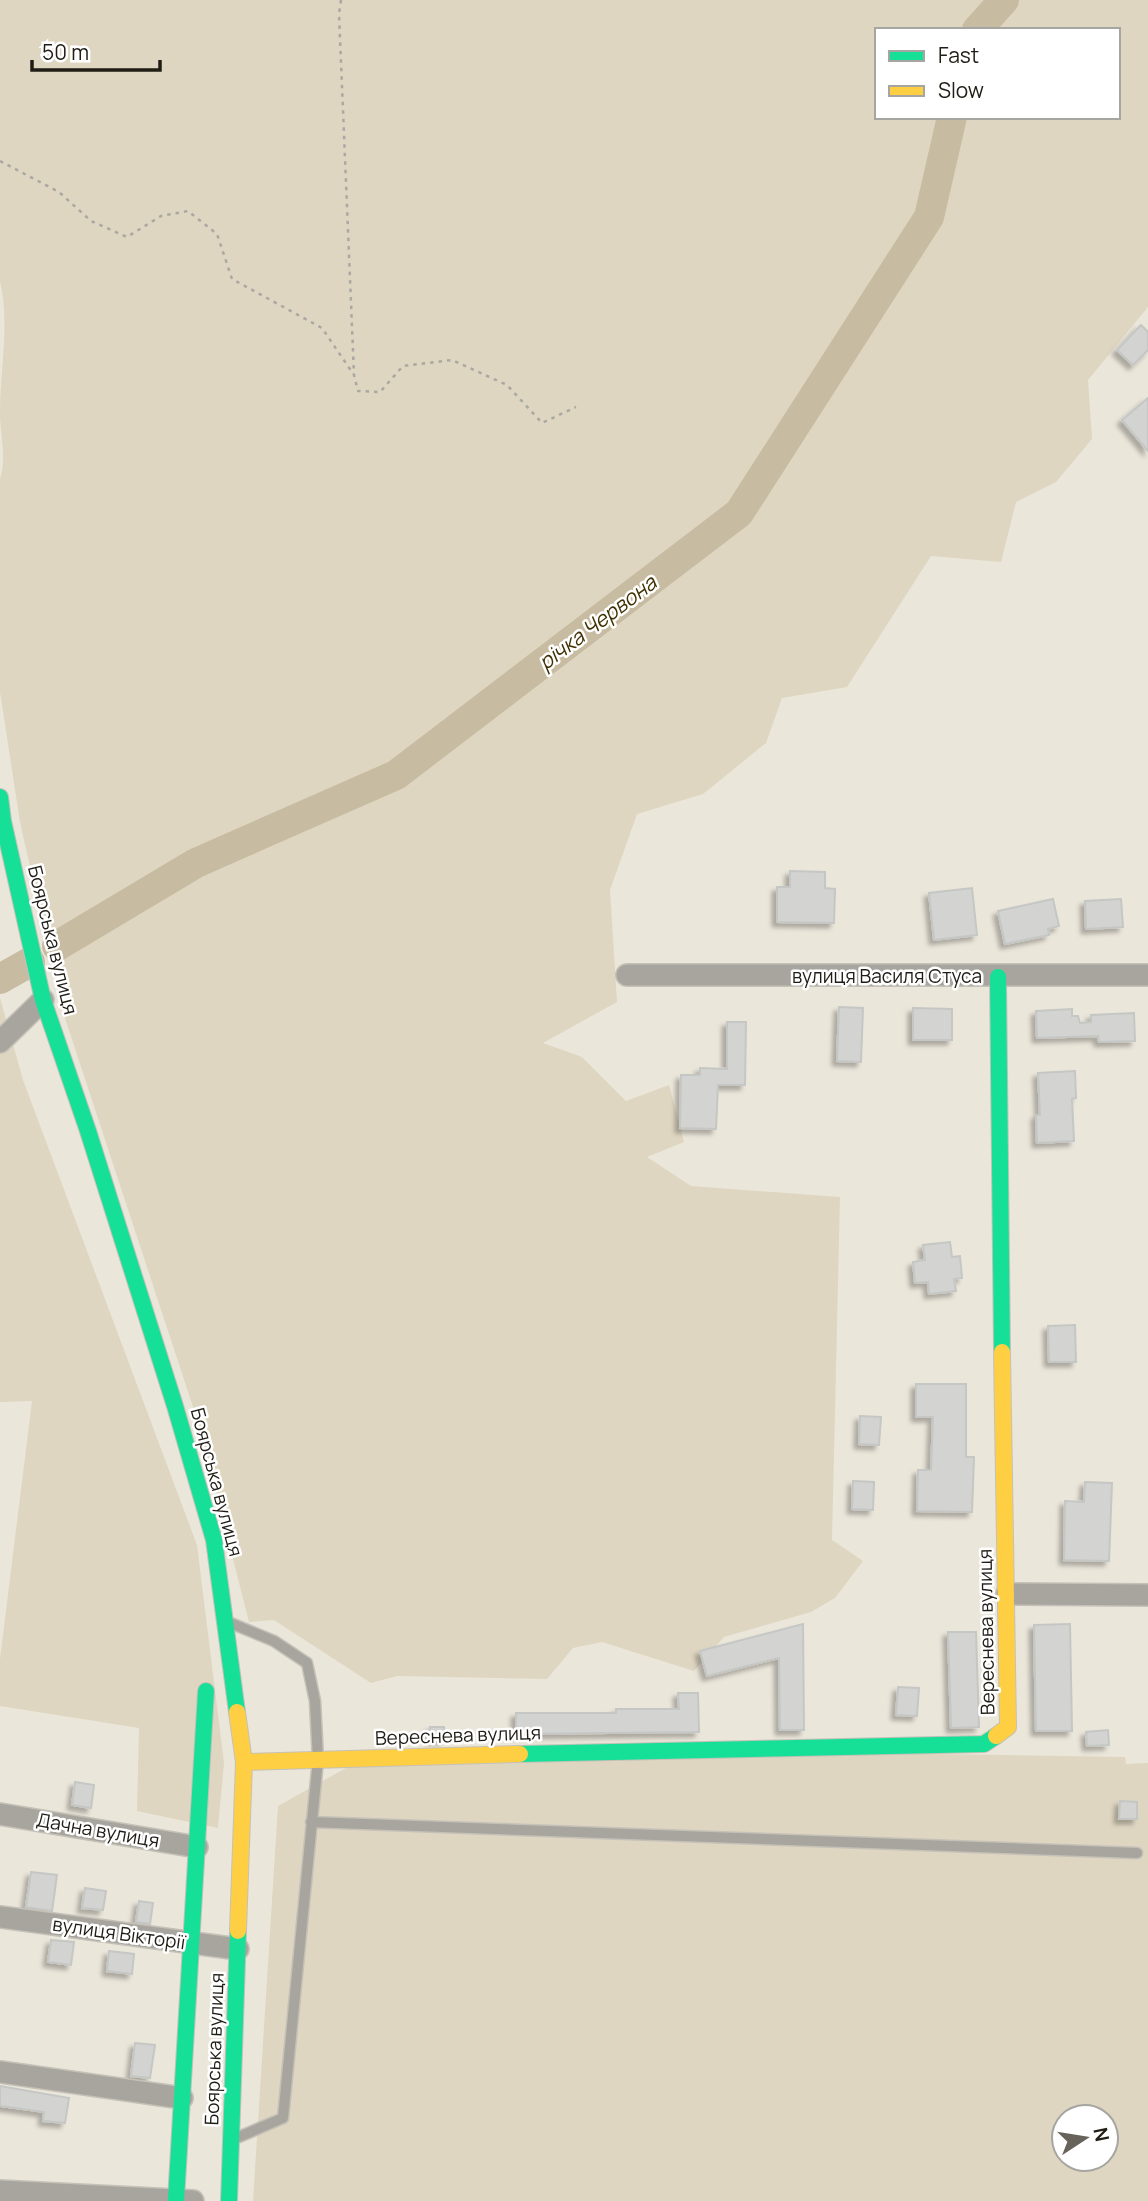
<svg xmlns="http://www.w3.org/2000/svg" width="1148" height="2201" font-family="Manrope,sans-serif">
	<defs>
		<filter id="shadow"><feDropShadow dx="-4.5" dy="4.5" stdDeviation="2" flood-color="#0004"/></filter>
	</defs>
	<rect width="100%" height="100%" fill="#ebe6da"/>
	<path fill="#ded6c1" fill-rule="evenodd" d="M0 0H1148V307L1088 380 1092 439 1056 482 1016 502 1001 562 931 556 847 687 782 698 766 743 703 794 637 814 610 890 617 1002 543 1043 582 1057 626 1101 669 1085 684 1142 647 1157 691 1186 840 1197 832 1540 863 1561 835 1598 811 1612 724 1637 694 1671 602 1642 573 1648 547 1679 397 1676 371 1683 274 1620 249 1622 199 1425 62 1009 20 822 0 692V479C7 458 0 434 0 413 0 370 10 323 0 281ZM877 30H1118V117H877Z
		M0 998 23 1080 197 1545 224 1763 218 1828 137 1811 139 1728 0 1706V1659L32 1401 0 1402Z
		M543 1748 1125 1757 1126 1764 1148 1763V2201H253L278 1806 355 1763ZM1064 2117H1106V2159H1064Z"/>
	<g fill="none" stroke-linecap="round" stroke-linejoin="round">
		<path stroke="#c7bca1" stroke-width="30" d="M977 30 1004 0
			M57 946 196 863 396 775 739 513 929 217 952 117
			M0 979 30 962"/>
	</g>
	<path fill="#d3d4d1" stroke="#c5c7c4" stroke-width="2" filter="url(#shadow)" d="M1141 325 1148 332V350L1133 365 1117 350Z
		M1148 398V451L1122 420Z
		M790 871 825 872V888L835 889 834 923 777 922V887H790Z
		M972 888 977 935 934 940 929 893Z
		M1053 899 1059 926 1048 929 1049 935 1005 944 998 911Z
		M1121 899 1123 927 1086 929 1085 901Z
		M839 1007 863 1008 861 1062 837 1061Z
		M913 1008 952 1009V1040H913Z
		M1072 1009V1016H1078L1080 1023 1091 1022V1015L1134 1013 1135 1041 1099 1042 1098 1036 1037 1038 1036 1011Z
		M727 1022H746L745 1085H718L716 1129 680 1128 681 1075H700V1068L727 1069Z
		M1075 1071 1076 1098 1072 1099 1074 1141 1037 1143 1036 1115H1040L1038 1073Z
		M950 1242 952 1257 960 1256 962 1278 954 1279 956 1291 929 1294 928 1282 915 1283 913 1262 925 1260 923 1245Z
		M1075 1325 1076 1362H1049L1048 1326Z
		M916 1384H966V1457H974L972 1512 917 1511 918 1470H931L933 1417H916Z
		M860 1416 881 1417 879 1445 859 1444Z
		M853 1481 874 1482 873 1510 852 1509Z
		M1085 1482 1112 1483 1109 1561 1064 1560 1065 1501 1084 1502Z
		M803 1624 804 1730H780L779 1658 707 1676 700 1651Z
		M1070 1624 1072 1731H1036L1034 1625Z
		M948 1632H976L979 1727 951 1728Z
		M898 1687 919 1688 917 1716 896 1715Z
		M678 1693H698L699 1732 516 1734V1713H616V1709H679Z
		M430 1727H444V1740H430Z
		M1108 1730 1109 1745 1087 1746 1086 1732Z
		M75 1782 94 1785 91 1808 72 1805Z
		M1120 1801 1137 1802V1819H1119Z
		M31 1872 57 1875 52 1911 26 1907Z
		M85 1888 106 1891 103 1910 82 1908Z
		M139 1901 153 1903 150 1924 136 1922Z
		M51 1940 74 1942 71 1965 48 1962Z
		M109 1951 134 1954 132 1974 107 1971Z
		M135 2043 155 2045 150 2078 131 2076Z
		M0 2086 69 2098 65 2123 43 2121 44 2112 0 2106Z"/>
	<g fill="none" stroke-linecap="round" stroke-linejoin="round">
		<defs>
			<path id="lane" d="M228 1622 274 1641 307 1663 315 1701 318 1760 283 2118 234 2139
				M311 1822 1137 1853"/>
			<path id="street" d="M627 975H1148
				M0 1042 43 1000
				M1007 1594 1148 1595
				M0 1814 197 1847
				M0 1917 238 1949
				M0 2072 182 2098
				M0 2191 193 2201"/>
			<path id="fast" d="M0 797 3 821 43 1000 88 1131 175 1406 214 1540 237 1712
				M998 977 1002 1352
				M520 1754 984 1744 996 1736
				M176 2200 206 1691
				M229 2201 238 1931"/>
			<path id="slow" d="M237 1712 244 1762 238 1931
				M996 1736 1008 1727 1002 1352
				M244 1762 520 1754"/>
		</defs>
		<use href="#lane" stroke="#c5c1b8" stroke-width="13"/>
		<use href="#street" stroke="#c5c1b8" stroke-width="24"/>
		<use href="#fast" stroke="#c5c1b8" stroke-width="18"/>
		<use href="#slow" stroke="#c5c1b8" stroke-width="18"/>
		<path stroke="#aaa8a1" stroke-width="2.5" stroke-dasharray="3.5 5" stroke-linecap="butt" d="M341 0 339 14 354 375 358 391 380 392 403 366 452 360 507 385 542 423 576 407
			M0 161 59 192 91 221 127 237 161 216 188 211 217 234 232 279 322 328 354 375"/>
		<use href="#lane" stroke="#a7a59e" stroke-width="10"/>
		<use href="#street" stroke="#a7a59e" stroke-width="21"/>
		<use href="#fast" stroke="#16e098" stroke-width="16"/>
		<use href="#slow" stroke="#ffcf43" stroke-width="16"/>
	</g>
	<g text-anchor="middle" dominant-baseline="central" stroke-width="5" stroke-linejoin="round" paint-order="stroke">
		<g font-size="19" fill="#201d15" stroke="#fff">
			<text transform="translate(53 940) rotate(76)">Боярська вулиця</text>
			<text x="887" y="976">вулиця Василя Стуса</text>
			<text transform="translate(217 1482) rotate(75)">Боярська вулиця</text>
			<text transform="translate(986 1632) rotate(-91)">Вереснева вулиця</text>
			<text transform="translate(458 1735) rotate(-2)">Вереснева вулиця</text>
			<text transform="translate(98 1830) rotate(10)">Дачна вулиця</text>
			<text transform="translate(119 1933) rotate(8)">вулиця Вікторії</text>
			<text transform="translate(214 2049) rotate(-88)">Боярська вулиця</text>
		</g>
		<g font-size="21" font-style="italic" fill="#403002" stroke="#fff">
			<text transform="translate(597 622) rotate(-37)">річка Червона</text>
		</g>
	</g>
	<rect x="875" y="28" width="245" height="91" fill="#ffffff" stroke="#a6a5a1" stroke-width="2"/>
	<rect x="889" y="51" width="35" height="10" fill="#16e098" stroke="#a6a5a1" stroke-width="2"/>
	<text x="938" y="63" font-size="21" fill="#201d15">Fast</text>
	<rect x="889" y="86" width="35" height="10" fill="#ffcf43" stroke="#a6a5a1" stroke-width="2"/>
	<text x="938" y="98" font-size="21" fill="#201d15">Slow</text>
	<g transform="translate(1085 2138) rotate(78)"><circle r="33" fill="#ffffff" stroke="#a6a5a1" stroke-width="2"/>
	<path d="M0-5L12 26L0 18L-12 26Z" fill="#67635a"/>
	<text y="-10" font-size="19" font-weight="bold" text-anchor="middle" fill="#201d15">N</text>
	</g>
	<path d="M32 60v10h128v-10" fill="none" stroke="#201d15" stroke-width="3.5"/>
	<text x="42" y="60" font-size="21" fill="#201d15" stroke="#ffffff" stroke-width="5" paint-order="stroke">50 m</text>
</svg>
